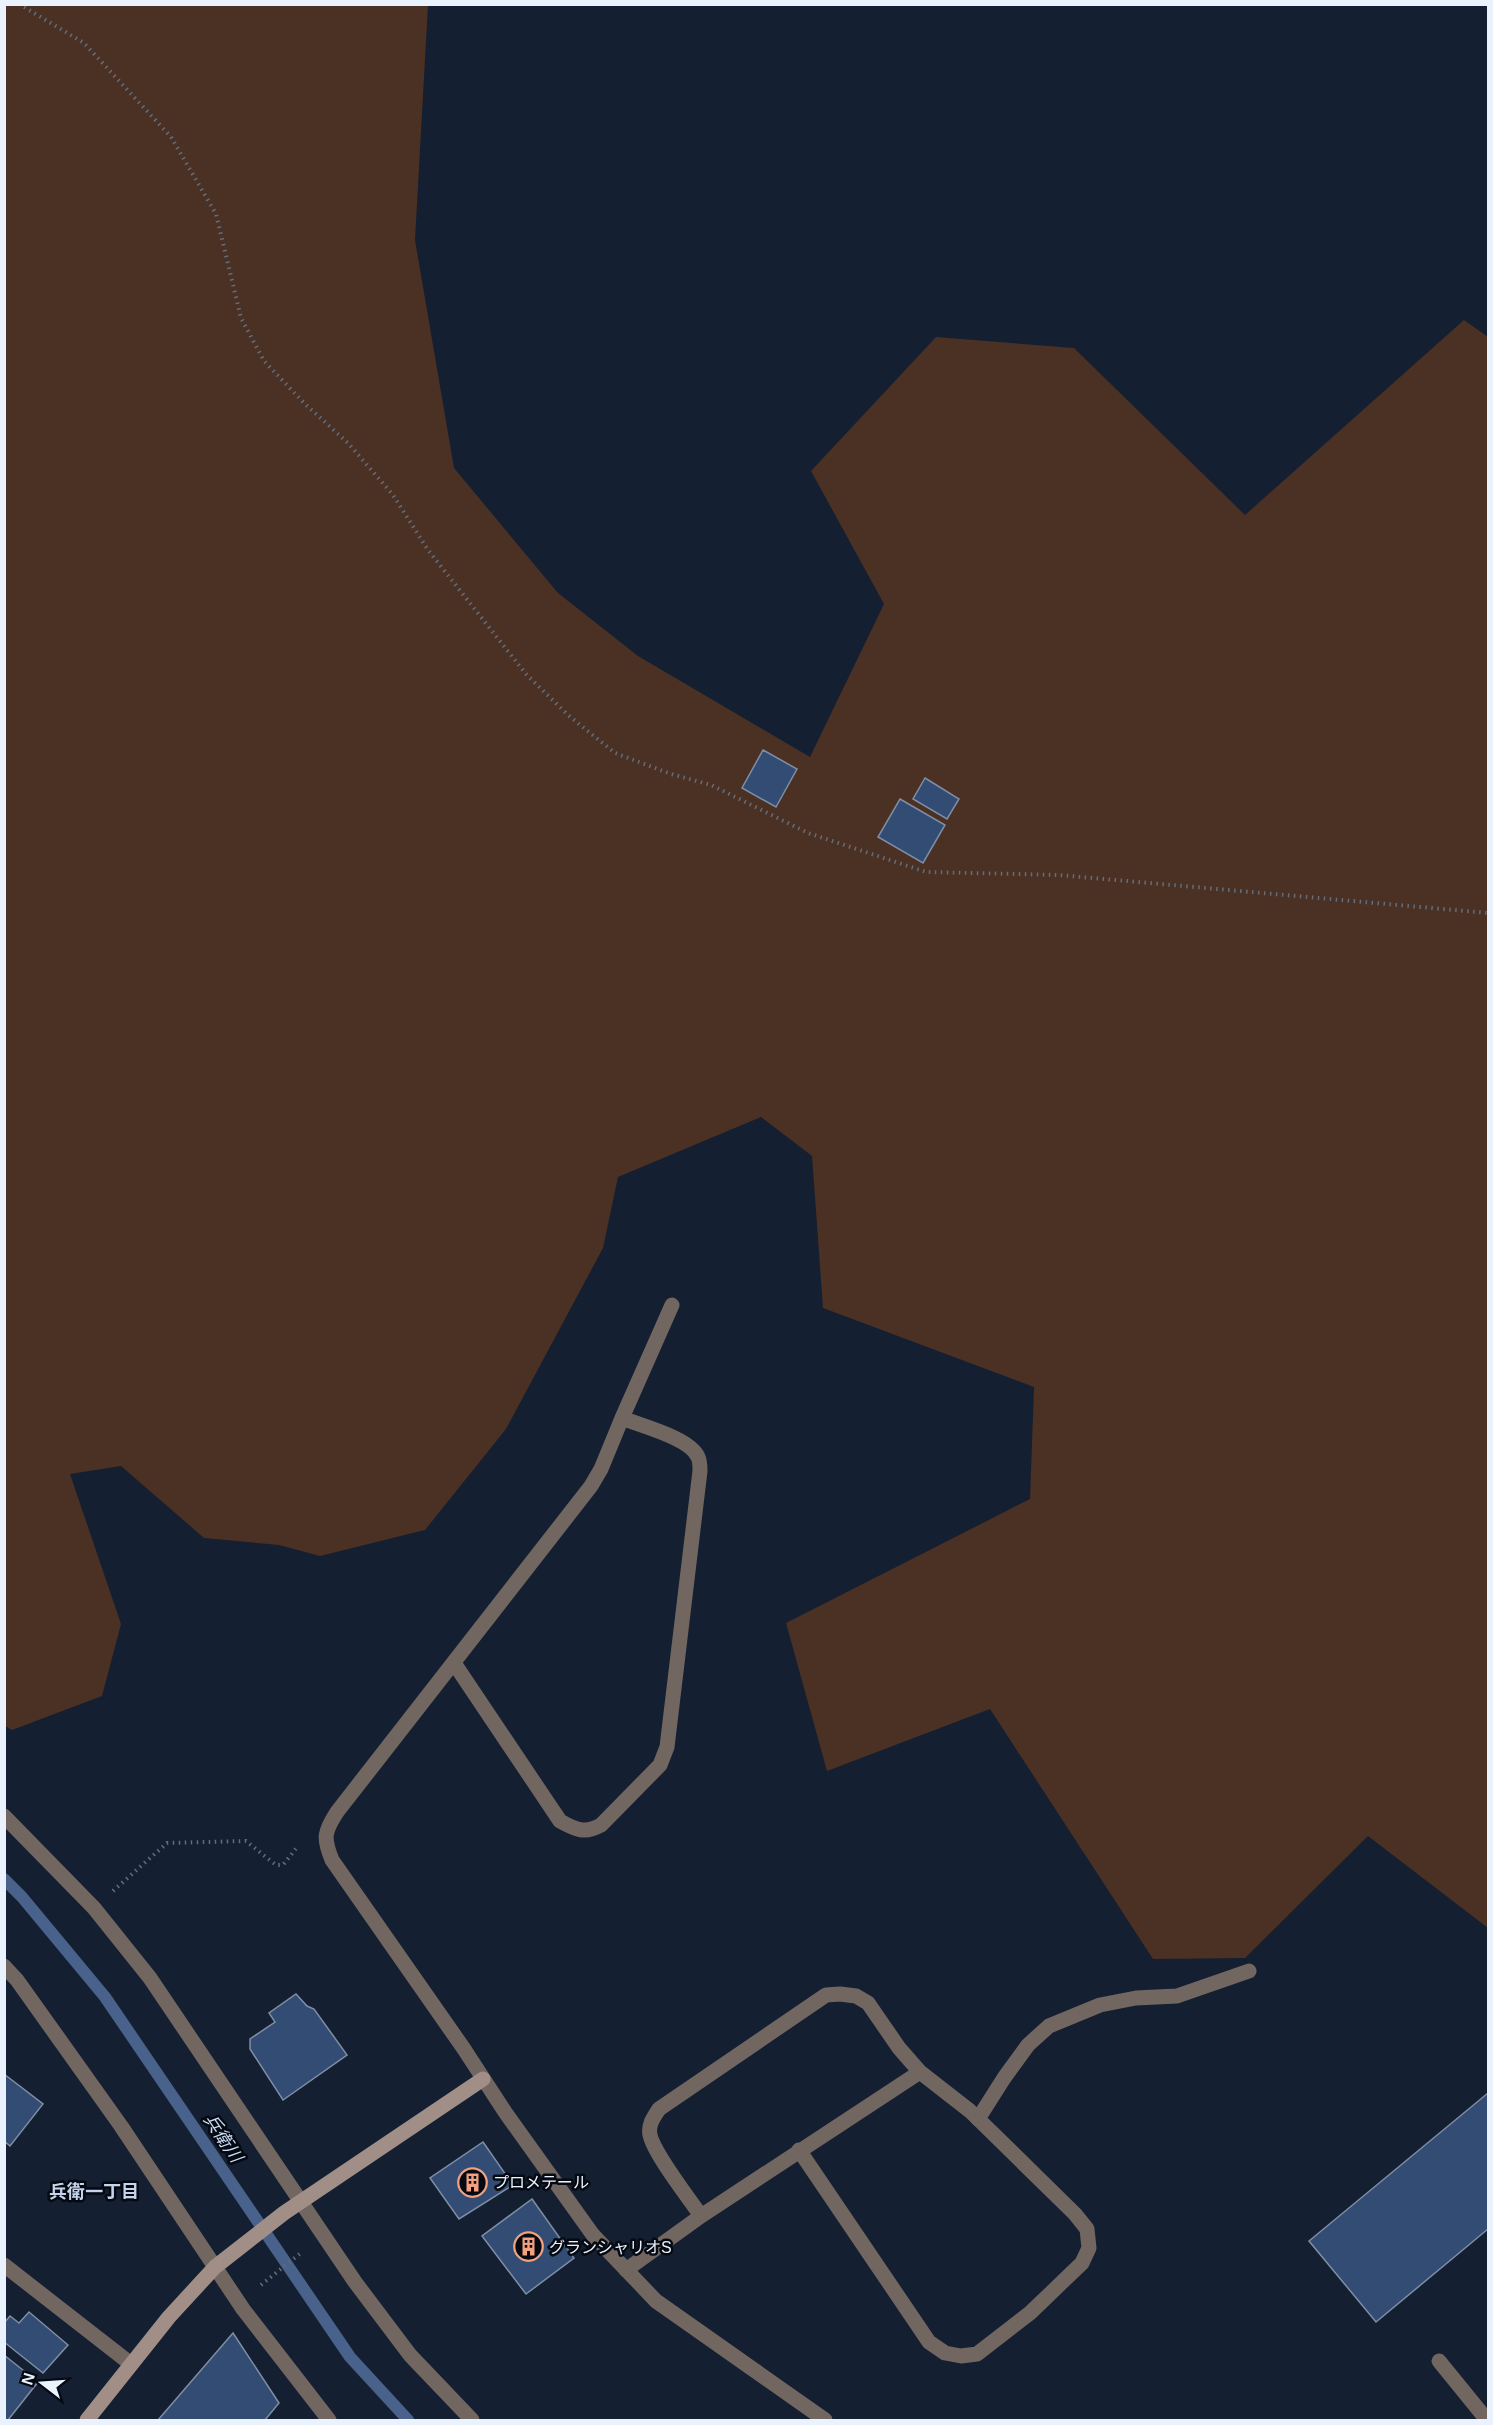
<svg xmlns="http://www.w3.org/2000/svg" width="1493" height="2425" font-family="Arial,'Noto Sans JP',sans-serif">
	<rect width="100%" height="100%" fill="#141f31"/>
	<path fill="#4b3024" d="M4 5H428L415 240 454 468 558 593 638 656 810 757 884 604 811 471 936 337 1074 348 1245 515 1464 320 1488 337V1928L1368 1836 1245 1958 1153 1959 990 1709 827 1771 786 1623 1030 1499 1034 1387 823 1308 812 1156 761 1117 618 1177 603 1248 506 1429 425 1530 320 1556 279 1545 204 1538 121 1466 70 1474 121 1624 102 1696 12 1730 5 1726Z"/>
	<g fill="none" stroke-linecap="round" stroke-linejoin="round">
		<path stroke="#48628b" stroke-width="12" d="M4 1879 22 1897 105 1997 350 2357 408 2420"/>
	</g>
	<path fill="#334c73" stroke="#7f8ea5" stroke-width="1.5" d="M763 750 797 769 776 807 742 788Z
		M925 778 959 799 947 819 913 799Z
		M900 799 945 825 923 863 878 837Z
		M296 1994 307 2006 314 2009 347 2055 283 2100 250 2049V2039L275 2022 269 2013Z
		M4 2074 43 2104 10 2146 4 2141Z
		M1488 2093V2229L1376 2322 1309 2241Z
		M483 2142 513 2185 459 2219 430 2178Z
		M532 2199 574 2258 526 2294 482 2236Z
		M29 2312 68 2345 43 2373 4 2342V2323L10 2316 19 2323Z
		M233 2333 279 2403 265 2420H158Z
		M4 2355 38 2382 8 2420H4Z"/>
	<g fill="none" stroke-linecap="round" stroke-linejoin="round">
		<path stroke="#636d7c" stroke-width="4" stroke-dasharray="1.5 4.5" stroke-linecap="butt" d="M19 4 84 43 171 137 216 214 241 318 264 361 305 404 348 443 393 495 428 550 526 674 568 715 615 753 671 774 711 785 808 833 926 872 1059 875 1488 913
			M113 1891 167 1843 246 1841 276 1865H283L298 1846
			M261 2285 302 2252"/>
		<path stroke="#726661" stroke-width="15" d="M978 2119 1004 2078 1028 2045 1049 2026 1100 2005 1136 1998 1177 1996 1249 1971
			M1439 2361 1487 2420"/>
		<path stroke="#726661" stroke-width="15" d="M622 1418 672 1305
			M454 1663 560 1821C576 1830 585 1834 601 1825L660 1765 667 1747 700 1471C700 1467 700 1461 698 1457 690 1438 641 1426 622 1418L601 1469 591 1486 337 1812C324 1832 323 1838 332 1860L464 2049 505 2112 593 2235 656 2301 825 2420
			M4 1816 94 1908 150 1978 355 2282 410 2355 472 2420
			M4 1966 17 1980 121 2126 243 2309 329 2420
			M701 2216C689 2198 654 2154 650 2135 648 2125 653 2118 659 2109L826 1995 840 1994 856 1996 868 2003 899 2048 920 2072 970 2111 1075 2214 1087 2229 1089 2248 1082 2263 1030 2313 977 2354 961 2356 945 2353 929 2342 799 2150
			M4 2265 131 2364
			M626 2270 701 2216 920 2072"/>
		<path stroke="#a18e86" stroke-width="15" d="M87 2420 169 2317 215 2267 284 2213 483 2079"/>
	</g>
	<defs>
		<symbol id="building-ring" viewBox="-11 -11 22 22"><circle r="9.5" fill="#050911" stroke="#f2a07e" stroke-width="1.5"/><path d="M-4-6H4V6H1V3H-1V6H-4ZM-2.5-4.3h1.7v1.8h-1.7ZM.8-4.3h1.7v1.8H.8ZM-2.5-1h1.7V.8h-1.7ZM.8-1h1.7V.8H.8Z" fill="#f2a07e"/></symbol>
	</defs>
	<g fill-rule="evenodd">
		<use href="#building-ring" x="456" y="2166" width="33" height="33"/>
		<use href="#building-ring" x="512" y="2230" width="33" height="33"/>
	</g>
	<g text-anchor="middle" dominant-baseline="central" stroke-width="5" stroke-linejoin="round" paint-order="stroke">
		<g font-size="16" fill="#eaf2fe" stroke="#050911" text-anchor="start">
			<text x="493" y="2182">プロメテール</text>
			<text x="549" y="2247">グランシャリオS</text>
		</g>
		<g font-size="18" font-style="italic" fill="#cbddf7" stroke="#050911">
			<text transform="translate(223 2138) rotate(56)">兵衛川</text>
		</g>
		<g font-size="18" font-weight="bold" fill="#c4d4ec" stroke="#050911">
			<text x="94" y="2192">兵衛一丁目</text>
		</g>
	</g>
	<rect width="1493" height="2425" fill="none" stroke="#eaf2fe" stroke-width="12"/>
	<g transform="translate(42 2383) rotate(287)" stroke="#050911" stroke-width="4.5" paint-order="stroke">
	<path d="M0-4.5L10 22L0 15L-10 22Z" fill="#eaf2fe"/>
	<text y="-9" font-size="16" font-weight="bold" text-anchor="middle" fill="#eaf2fe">N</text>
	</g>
</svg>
